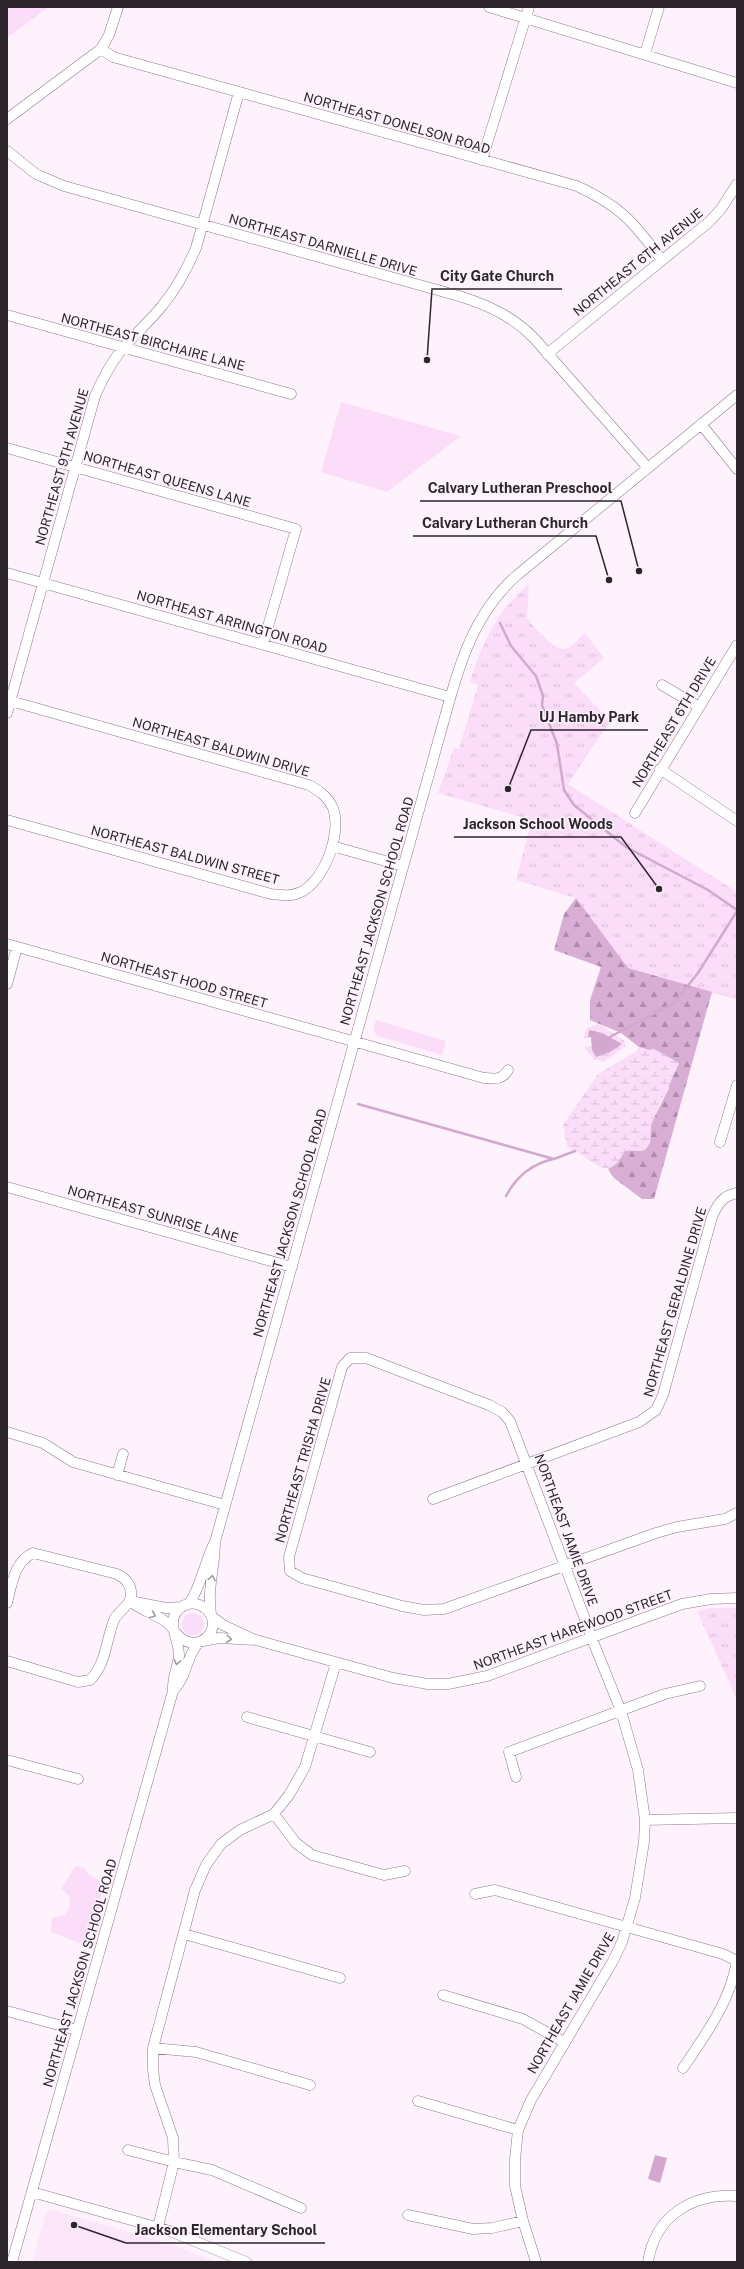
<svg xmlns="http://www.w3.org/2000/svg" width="744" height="2269" font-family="'Public Sans',sans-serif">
	<defs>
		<pattern id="forest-firs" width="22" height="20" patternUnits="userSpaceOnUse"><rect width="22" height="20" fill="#d9aed5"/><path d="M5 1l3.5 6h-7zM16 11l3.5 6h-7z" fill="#b08dad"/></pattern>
		<pattern id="wetland-marsh" width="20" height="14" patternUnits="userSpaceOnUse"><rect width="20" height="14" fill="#fcddf9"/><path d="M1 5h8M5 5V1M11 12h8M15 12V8" fill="none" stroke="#d8bed6"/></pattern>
		<pattern id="park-tufts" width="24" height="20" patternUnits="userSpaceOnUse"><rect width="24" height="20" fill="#fcddf9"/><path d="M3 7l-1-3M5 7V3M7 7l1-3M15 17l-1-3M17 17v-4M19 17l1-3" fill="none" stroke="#d8bed6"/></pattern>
	</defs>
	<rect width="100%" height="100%" fill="#fef2fc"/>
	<path fill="#fce7fa" d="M49 2209 167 2243 216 2262H32L46 2213Z"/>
	<path fill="#fcddf9" d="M7 7H49L7 38Z
		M341 402 461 436 387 492 321 472Z
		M376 1020 446 1041 442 1055 378 1036 373 1030Z
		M182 1624a11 11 0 1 1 22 0a11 11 0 1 1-22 0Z
		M76 1866 84 1868 88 1874 105 1884 87 1946 51 1932 52 1918 65 1915 70 1906 69 1896 61 1888Z"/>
	<path fill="url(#forest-firs)" d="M737 892V999L712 992 654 1199H642L614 1178 608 1169 617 1163 625 1151 632 1149 641 1151 650 1143 651 1124 669 1088 648 1050 639 1047 621 1033 590 1020V1000L601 967 554 950 564 914 576 898Z"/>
	<path fill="url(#wetland-marsh)" d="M598 1024 624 1040 626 1046 604 1062 594 1059 585 1049V1047L592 1046 591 1038H583L587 1028Z
		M639 1047 648 1050 654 1049 679 1063C671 1083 660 1102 652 1122 649 1130 652 1143 646 1149 641 1153 632 1149 625 1151L617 1163 608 1169 600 1167 567 1146 563 1125 598 1074 637 1051Z"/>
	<path fill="url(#park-tufts)" d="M529 584 527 618C532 625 555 652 565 649 572 647 579 638 585 633L604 658 574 683 610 721 568 784 737 892V999L628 968 576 898 516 880 532 820 438 793 454 748 459 749 478 685 470 682C481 645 498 609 529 584Z
		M712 1608H737V1700L697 1611Z"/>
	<path fill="#d3a8cf" d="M589 1030 602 1033 622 1044 610 1052 596 1057 592 1050 591 1037H588Z
		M655 2155 667 2158 660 2183 648 2179Z"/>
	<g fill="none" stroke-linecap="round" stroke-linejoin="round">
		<path stroke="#d3a8cf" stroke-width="2.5" d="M500 623 511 646 536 676 543 696 542 705 557 744 564 790 574 805 626 847 708 890 737 910
			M608 1038 674 1003 698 973 737 911
			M358 1104 554 1159 575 1151
			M506 1196C516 1177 532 1164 553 1159"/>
		<defs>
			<path id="minor" d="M489 7 737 83
				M101 49 113 57 577 186C622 207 633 222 662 260
				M645 54 659 7
				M7 119 101 49 109 35 118 7
				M7 151 36 174 64 186 459 296C488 305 512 316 534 338L648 468
				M482 160 529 7
				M7 315 291 394
				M547 354 709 222 721 209 737 184
				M701 424 737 469
				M7 448 296 529 263 644
				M7 573 450 697
				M662 685 699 707
				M7 700 309 785C320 791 328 797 333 808 342 833 325 880 301 892 291 897 281 895 271 894L7 820
				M7 713 95 396C103 378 112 360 125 346 137 332 151 320 162 306 177 288 187 269 196 248L239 92
				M660 769 737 821
				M635 813 737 645
				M332 846 403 866
				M7 944 484 1078C495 1079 502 1080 508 1070
				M7 984 17 947
				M720 1142 737 1085
				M7 1187 292 1267
				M7 1432 43 1443 73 1462 225 1505
				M117 1475 123 1454
				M433 1499 639 1422 656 1410 663 1395 712 1217C718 1203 723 1196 737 1193
				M130 1601C144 1613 163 1615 174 1630
				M130 1601 166 1608 182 1607
				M7 1603C12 1584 14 1562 33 1553L117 1574C125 1578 132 1585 131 1596 131 1605 118 1611 114 1620 106 1640 106 1665 90 1680L78 1682 7 1661
				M189 1604C202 1585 204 1562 215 1542L446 713C460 661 475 613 516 576L737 395
				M211 1614C207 1589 215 1566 215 1542
				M211 1616 223 1625 255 1640
				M203 1641 219 1638 256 1640 393 1678 428 1684H448L487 1676 682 1604 711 1599 737 1598
				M173 1691C188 1675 185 1658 199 1642
				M247 1717 370 1752
				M7 1760 78 1779
				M516 1777 509 1752 665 1694 700 1686
				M274 1814 296 1843 312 1855 384 1875 405 1871
				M645 1820 737 1818
				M475 1894 495 1890 723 1954 737 1961C730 2002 706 2034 683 2068
				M184 1934 340 1978
				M443 1995 523 2019 564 2042
				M7 2011 77 2030
				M153 2048 196 2052 310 2085
				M418 2101 518 2130
				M128 2150 174 2162 212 2170 301 2208
				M32 2192 170 2231 246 2262
				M408 2215 473 2229 492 2228 523 2221
				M158 2227 174 2162 173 2138 155 2085 153 2069V2048L195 1890 206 1865 221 1844 240 1830 274 1814 289 1795 305 1767 336 1663
				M12 2262 173 1691C172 1676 178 1668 179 1655 179 1641 167 1623 177 1611 195 1590 226 1618 207 1637 197 1647 184 1643 176 1633
				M536 2262 523 2221 515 2186V2159L518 2130 531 2100 613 1961 622 1942 635 1898 644 1842 645 1820 638 1770 621 1711 590 1634 588 1627 510 1421 502 1412 489 1405 366 1358H350L342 1367 289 1557 290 1571 302 1578 402 1606 424 1610 444 1609 656 1533 677 1527 725 1519 737 1513
				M648 2262C655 2216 692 2193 737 2196"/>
		</defs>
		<use href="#minor" stroke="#8c7a8a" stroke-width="11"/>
		<use href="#minor" stroke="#fff" stroke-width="10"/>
	</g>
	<defs><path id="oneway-chevron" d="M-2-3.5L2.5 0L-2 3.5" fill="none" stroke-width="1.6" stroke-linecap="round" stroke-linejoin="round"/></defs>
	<g stroke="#a09da0">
		<use href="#oneway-chevron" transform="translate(212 1578) rotate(-79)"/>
		<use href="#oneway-chevron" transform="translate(153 1615) rotate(23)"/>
		<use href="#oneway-chevron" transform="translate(229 1639) rotate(6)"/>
		<use href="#oneway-chevron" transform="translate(177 1662) rotate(103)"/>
	</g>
	<g text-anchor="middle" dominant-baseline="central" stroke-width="3" stroke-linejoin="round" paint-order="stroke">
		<g font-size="13" fill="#2d252c" stroke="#fef2fc">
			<text transform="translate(397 123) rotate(16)">NORTHEAST DONELSON ROAD</text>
			<text transform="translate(323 245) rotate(16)">NORTHEAST DARNIELLE DRIVE</text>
			<text transform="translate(638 262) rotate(-39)">NORTHEAST 6TH AVENUE</text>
			<text transform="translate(153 342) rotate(15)">NORTHEAST BIRCHAIRE LANE</text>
			<text transform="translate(62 467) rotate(-74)">NORTHEAST 9TH AVENUE</text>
			<text transform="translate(167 479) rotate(16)">NORTHEAST QUEENS LANE</text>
			<text transform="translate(232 622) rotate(16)">NORTHEAST ARRINGTON ROAD</text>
			<text transform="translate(674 722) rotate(-59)">NORTHEAST 6TH DRIVE</text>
			<text transform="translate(221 747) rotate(16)">NORTHEAST BALDWIN DRIVE</text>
			<text transform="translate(185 855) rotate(15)">NORTHEAST BALDWIN STREET</text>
			<text transform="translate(377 911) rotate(-74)">NORTHEAST JACKSON SCHOOL ROAD</text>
			<text transform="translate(184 980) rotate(16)">NORTHEAST HOOD STREET</text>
			<text transform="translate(153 1214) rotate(16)">NORTHEAST SUNRISE LANE</text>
			<text transform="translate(290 1223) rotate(-74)">NORTHEAST JACKSON SCHOOL ROAD</text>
			<text transform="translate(675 1302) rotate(-74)">NORTHEAST GERALDINE DRIVE</text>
			<text transform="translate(303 1460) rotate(-74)">NORTHEAST TRISHA DRIVE</text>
			<text transform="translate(566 1530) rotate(70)">NORTHEAST JAMIE DRIVE</text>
			<text transform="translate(573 1630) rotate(-20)">NORTHEAST HAREWOOD STREET</text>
			<text transform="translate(80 1973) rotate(-74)">NORTHEAST JACKSON SCHOOL ROAD</text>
			<text transform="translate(571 2003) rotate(-60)">NORTHEAST JAMIE DRIVE</text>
		</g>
	</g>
	<path fill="none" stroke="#2d252c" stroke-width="1.5" d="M427 360L432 289H562M639 571L621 501H420M609 580L596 536H413M508 789L531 730H648M659 889L621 837H454M74 2225L126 2243H325"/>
	<g fill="#2d252c" stroke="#fef2fc" stroke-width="1.5">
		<circle cx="427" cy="360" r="4"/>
		<circle cx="639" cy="571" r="4"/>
		<circle cx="609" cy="580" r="4"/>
		<circle cx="508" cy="789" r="4"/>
		<circle cx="659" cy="889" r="4"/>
		<circle cx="74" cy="2225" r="4"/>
	</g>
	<g font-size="14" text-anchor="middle" font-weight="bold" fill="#2d252c" stroke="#fef2fc" stroke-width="3" stroke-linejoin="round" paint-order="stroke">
		<text x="497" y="281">City Gate Church</text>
		<text x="520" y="493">Calvary Lutheran Preschool</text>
		<text x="505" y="528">Calvary Lutheran Church</text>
		<text x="589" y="722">UJ Hamby Park</text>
		<text x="538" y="829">Jackson School Woods</text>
		<text x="226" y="2235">Jackson Elementary School</text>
	</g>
	<rect width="744" height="2269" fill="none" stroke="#2d252c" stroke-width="16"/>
</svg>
